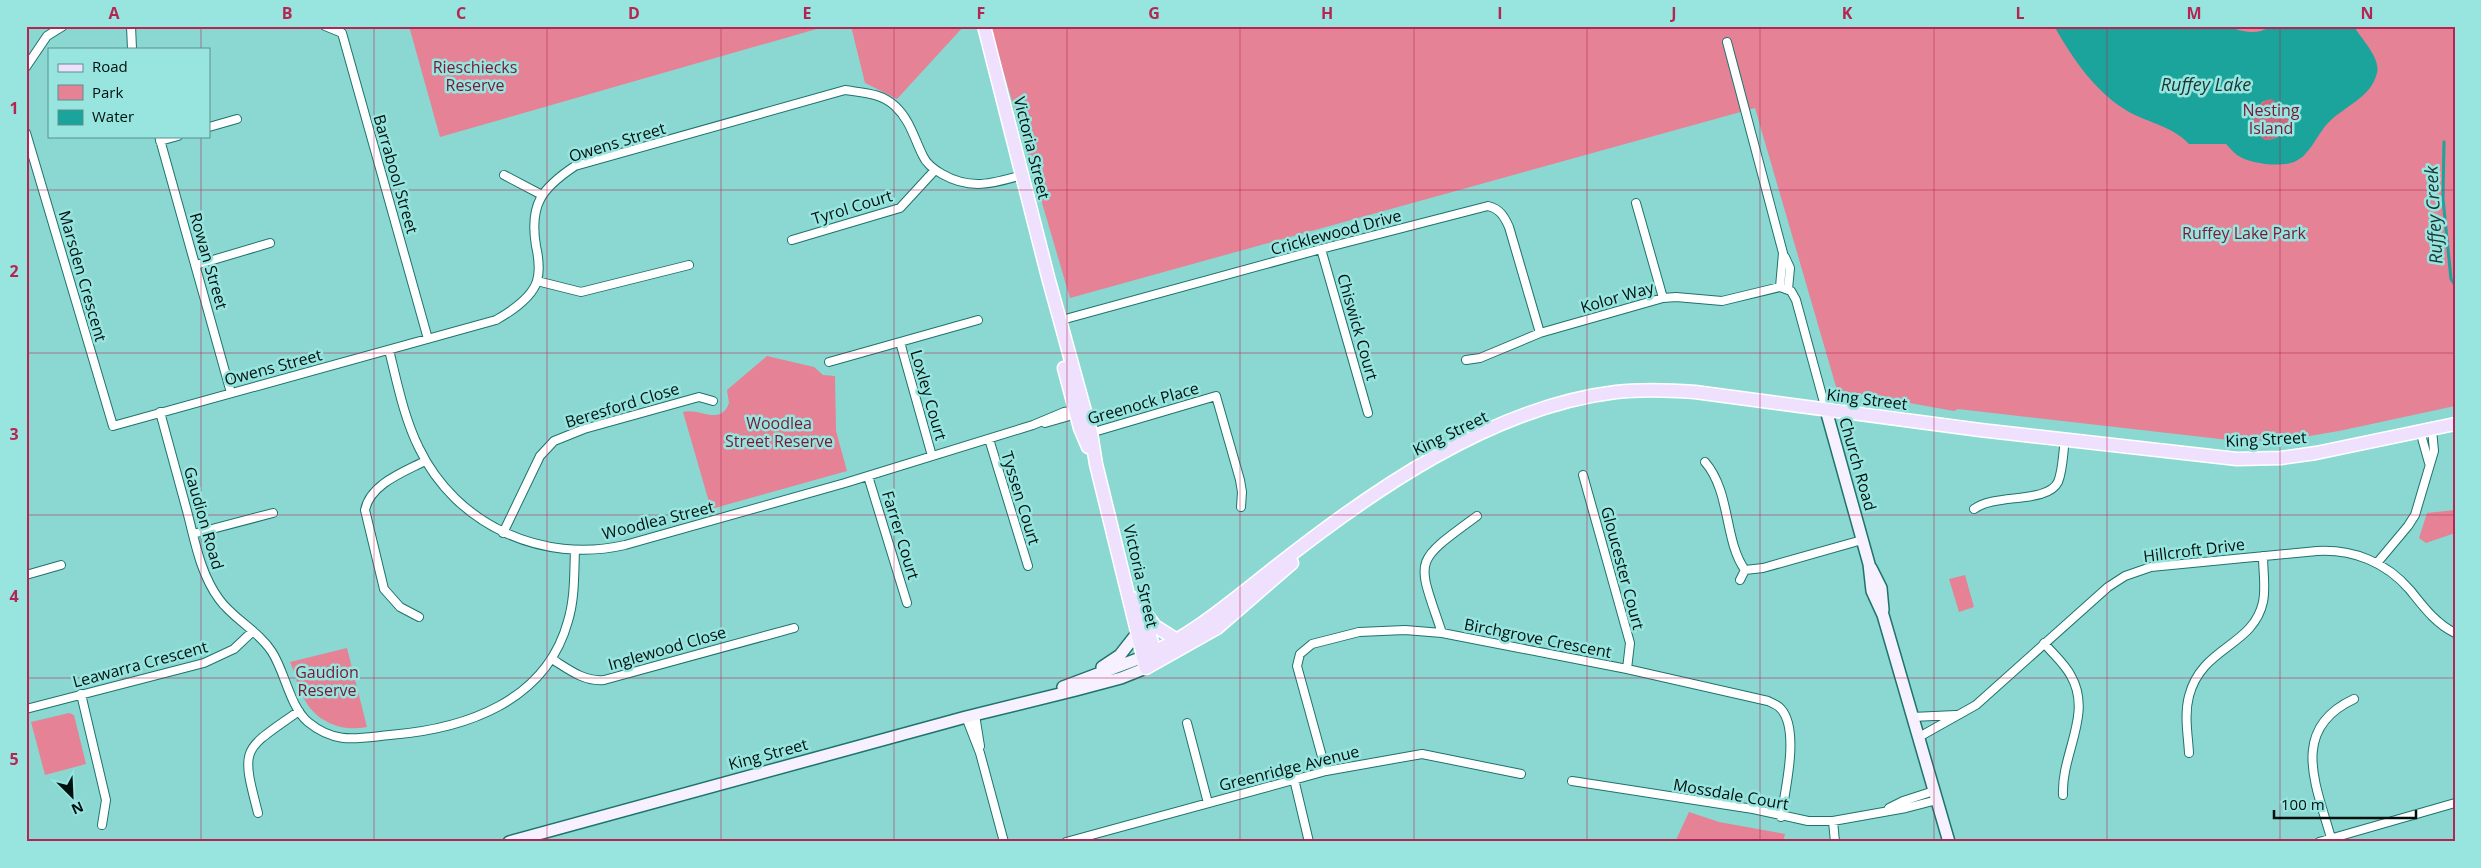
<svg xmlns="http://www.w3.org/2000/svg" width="2481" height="868" font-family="'Open Sans',sans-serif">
	<rect width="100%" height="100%" fill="#8ad8d1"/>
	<path fill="#e68295" d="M409 26H827L440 137Z
		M851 26H964L897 99 865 83Z
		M990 26H2455V406L2339 431 2280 441 2229 440 1958 409 1954 411 1837 390 1755 108 1070 298Z
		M767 356 814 367 823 375 835 376 836 431 847 471 711 509 683 412C700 407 720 427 729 403L727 390Z
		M2455 510V533L2426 543 2419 538 2427 513Z
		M1965 575 1974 607 1959 612 1949 579Z
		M347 648 367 727C344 732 318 723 306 702 298 691 296 675 290 662Z
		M69 713 74 715 86 764 45 775 31 722Z
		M1689 812 1719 822 1785 834 1783 842H1675Z"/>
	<path fill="#d1677e" d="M2270 99 2280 103 2289 115C2287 129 2279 139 2265 140 2248 129 2251 105 2270 99Z"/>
	<path fill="#1aa49b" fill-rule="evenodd" d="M2054 26H2227C2242 32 2257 36 2271 26H2354C2361 39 2381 58 2377 73 2371 97 2347 105 2330 121 2318 132 2311 154 2296 161 2283 168 2249 164 2237 155 2233 152 2230 148 2226 144H2189C2174 127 2149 123 2129 112 2095 92 2073 59 2054 26ZM2270 99C2299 111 2292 139 2265 140 2246 128 2253 116 2262 102Z"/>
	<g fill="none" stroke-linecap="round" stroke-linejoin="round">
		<path stroke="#1aa49b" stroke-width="3" d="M2444 142 2443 199 2451 279 2455 285"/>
		<defs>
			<path id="street" d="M131 26 132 49
				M325 26 342 33 428 339
				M1727 42 1783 253 1780 287
				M26 67 47 36 63 26
				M209 127 237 119
				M26 133 113 426 496 320C510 312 532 298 537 281 540 271 538 255 536 246 529 204 542 188 575 166L845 90C864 93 881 93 895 106 910 120 914 138 923 156 926 163 935 170 942 174 970 190 992 184 1022 175
				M159 136 231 393
				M160 141 178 136
				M504 175 542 195
				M1636 203 1663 298
				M792 240 900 208 935 170
				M1321 249 1368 413
				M1785 257 1790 268 1788 289
				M196 265 270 243
				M537 281 581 292 689 265
				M1058 321 1321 249 1488 206C1500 209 1504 216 1509 227L1540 333
				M900 342 932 456
				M389 350C397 382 404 418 419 448 456 525 542 564 625 545L845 483 1033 425 1064 412 1078 410
				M1466 360 1480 358 1540 333 1663 298 1676 297 1722 301 1780 287 1791 291 1796 300 1826 410
				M829 362 978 320
				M160 412C169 445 178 478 187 511 195 541 200 573 219 599 233 619 259 631 272 652 285 672 290 707 308 722 336 745 358 738 390 735 465 729 546 702 568 621 575 598 574 574 575 550
				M1045 423 1080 413
				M2420 431 2429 463
				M1087 434 1216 396 1240 480 1242 492 1241 507
				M989 439 1028 566
				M1705 462C1731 492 1724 541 1745 570L1763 568 1862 540
				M1583 475 1630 643 1627 669
				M868 476 907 603
				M1974 509C1995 493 2047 504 2058 482 2063 470 2063 452 2065 439
				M503 533 540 456 554 441 584 429 699 397 713 401
				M193 534 273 513
				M2377 563 2408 526 2415 515 2434 451 2432 429
				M26 575 61 565
				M1740 580 1745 570
				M419 617 400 607 384 589 365 510C370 484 404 472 425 461
				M1442 633C1417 558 1411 564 1477 516
				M2044 643C2053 654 2065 664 2071 676 2093 714 2061 754 2063 795
				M552 659C568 669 584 682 604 680L794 628
				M81 694 106 800 102 825
				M26 709 204 663 234 649 253 631
				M975 715 980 746
				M966 717 980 753 1004 842
				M1912 717 1956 715
				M1187 723 1208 803
				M1919 737 1976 705 2108 587 2125 576 2151 567 2317 551C2353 549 2386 562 2410 590 2423 606 2435 623 2455 633
				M2189 753C2188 735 2184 715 2189 696 2202 646 2253 647 2263 602 2266 587 2263 571 2263 556
				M1326 771 1297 666 1300 654 1312 644 1359 632 1405 630 1442 633 1627 669 1768 701C1772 703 1778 705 1781 709 1800 730 1785 791 1781 817
				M1294 779 1309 842
				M1572 781 1753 809 1808 821H1833L1906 808 1937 800
				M1889 808 1903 801 1934 791
				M258 813C240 745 243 751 299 711
				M1833 821 1835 842
				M2331 838C2316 785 2289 729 2354 699
				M1066 842 1326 771 1422 754 1521 774
				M2319 842 2455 803"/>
			<path id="secondary" d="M1826 410 1869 564 1872 591 1883 615 1949 842
				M1871 568 1881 588 1883 610
				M1102 667 1120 655 1138 632
				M1063 687 1143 657
				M509 842 966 717 1076 690 1121 678 1146 668"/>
			<path id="primary" d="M984 26 1048 277 1091 433 1096 464 1146 668 1217 628 1292 563
				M1064 368 1080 428 1088 447
				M1138 598 1157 658
				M1146 614 1155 626 1177 640
				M1143 657C1192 636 1232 601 1274 568 1370 492 1491 407 1616 392 1642 389 1669 390 1695 392L1980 430 2237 459 2281 458 2316 453 2455 424"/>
		</defs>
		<use href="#street" stroke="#1e736d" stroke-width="10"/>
		<use href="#secondary" stroke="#1e736d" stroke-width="14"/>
		<use href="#primary" stroke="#fff" stroke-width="15"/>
		<use href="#street" stroke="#fff" stroke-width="8"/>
		<use href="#secondary" stroke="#f7f0fe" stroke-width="11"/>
		<use href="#primary" stroke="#efe0fd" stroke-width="12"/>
	</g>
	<path fill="none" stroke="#b52553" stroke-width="1" stroke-opacity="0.55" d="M201 26V49M374 26V842M547 26V842M721 26V842M894 26V842M1067 26V842M1240 26V842M1414 26V842M1587 26V842M1760 26V842M1934 26V842M2107 26V842M2280 26V842M201 136V842M26 190H2455M26 353H2455M26 515H2455M26 678H2455"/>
	<g text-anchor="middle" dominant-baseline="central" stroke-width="5" stroke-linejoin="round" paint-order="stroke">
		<g font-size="16" fill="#7a1836" stroke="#97e5de">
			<text x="475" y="67">Rieschiecks<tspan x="475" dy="18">Reserve</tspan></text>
			<text x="2271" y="110">Nesting<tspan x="2271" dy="18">Island</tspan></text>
			<text x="2244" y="233">Ruffey Lake Park</text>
			<text x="779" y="423">Woodlea<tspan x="779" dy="18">Street Reserve</tspan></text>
			<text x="327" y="672">Gaudion<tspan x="327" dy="18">Reserve</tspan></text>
		</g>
		<g font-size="16" fill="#00100f" stroke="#97e5de">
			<text transform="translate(617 142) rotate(-17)">Owens Street</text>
			<text transform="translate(1032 148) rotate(76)">Victoria Street</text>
			<text transform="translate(396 174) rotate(74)">Barrabool Street</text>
			<text transform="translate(852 207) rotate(-17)">Tyrol Court</text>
			<text transform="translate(1336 232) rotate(-15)">Cricklewood Drive</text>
			<text transform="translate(209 261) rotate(74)">Rowan Street</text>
			<text transform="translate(83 276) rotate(74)">Marsden Crescent</text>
			<text transform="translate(1617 297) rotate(-16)">Kolor Way</text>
			<text transform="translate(1358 327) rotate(74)">Chiswick Court</text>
			<text transform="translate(273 367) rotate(-15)">Owens Street</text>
			<text transform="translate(929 395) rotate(74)">Loxley Court</text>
			<text transform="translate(1867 399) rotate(7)">King Street</text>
			<text transform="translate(1143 403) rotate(-16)">Greenock Place</text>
			<text transform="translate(622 405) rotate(-17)">Beresford Close</text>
			<text transform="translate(1450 433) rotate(-26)">King Street</text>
			<text transform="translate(2266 439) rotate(-3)">King Street</text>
			<text transform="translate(1858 464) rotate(74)">Church Road</text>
			<text transform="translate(1021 498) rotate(73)">Tyssen Court</text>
			<text transform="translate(204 518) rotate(74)">Gaudion Road</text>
			<text transform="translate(658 520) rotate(-14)">Woodlea Street</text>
			<text transform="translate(901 535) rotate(73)">Farrer Court</text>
			<text transform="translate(2194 550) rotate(-7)">Hillcroft Drive</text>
			<text transform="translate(1623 568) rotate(75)">Gloucester Court</text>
			<text transform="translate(1141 576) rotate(77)">Victoria Street</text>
			<text transform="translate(1538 638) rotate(11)">Birchgrove Crescent</text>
			<text transform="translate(667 648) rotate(-16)">Inglewood Close</text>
			<text transform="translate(140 664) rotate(-15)">Leawarra Crescent</text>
			<text transform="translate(768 754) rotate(-15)">King Street</text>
			<text transform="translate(1289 768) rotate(-14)">Greenridge Avenue</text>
			<text transform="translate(1731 794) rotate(10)">Mossdale Court</text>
		</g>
		<g font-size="18" font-style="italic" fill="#1a3532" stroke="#97e5de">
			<text x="2206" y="84">Ruffey Lake</text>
			<text transform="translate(2433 215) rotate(-93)">Ruffey Creek</text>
		</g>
	</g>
	<rect width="2481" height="868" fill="none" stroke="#97e5de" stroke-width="55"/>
	<rect x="48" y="48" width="162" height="90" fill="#97e5de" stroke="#5b908b"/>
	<rect x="58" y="64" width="25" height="8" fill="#efe0fd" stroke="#5b908b"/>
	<text x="92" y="72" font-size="15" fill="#00100f">Road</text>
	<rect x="58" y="85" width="25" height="15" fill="#e68295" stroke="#5b908b"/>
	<text x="92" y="98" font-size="15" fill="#00100f">Park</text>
	<rect x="58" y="110" width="25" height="15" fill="#1aa49b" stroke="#5b908b"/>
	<text x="92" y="122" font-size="15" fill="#00100f">Water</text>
	<g transform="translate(72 796) rotate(156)" stroke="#97e5de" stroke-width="4" paint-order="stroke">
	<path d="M0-4L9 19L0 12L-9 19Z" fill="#00100f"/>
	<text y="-8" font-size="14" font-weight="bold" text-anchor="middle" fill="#00100f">N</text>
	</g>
	<path d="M2274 810v8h142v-8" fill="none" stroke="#00100f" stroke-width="2.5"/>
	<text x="2281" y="810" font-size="15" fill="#00100f" stroke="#97e5de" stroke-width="4" paint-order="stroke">100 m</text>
	<rect x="28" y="28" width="2426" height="812" fill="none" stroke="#b52553" stroke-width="2"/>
	<g font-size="16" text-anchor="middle" font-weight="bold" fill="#b52553">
		<text x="114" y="19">A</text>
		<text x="287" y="19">B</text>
		<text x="461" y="19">C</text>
		<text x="634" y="19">D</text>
		<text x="807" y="19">E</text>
		<text x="981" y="19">F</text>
		<text x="1154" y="19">G</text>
		<text x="1327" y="19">H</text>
		<text x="1500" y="19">I</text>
		<text x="1674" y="19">J</text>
		<text x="1847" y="19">K</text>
		<text x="2020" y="19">L</text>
		<text x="2194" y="19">M</text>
		<text x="2367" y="19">N</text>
		<text x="14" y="114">1</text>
		<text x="14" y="277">2</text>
		<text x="14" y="440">3</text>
		<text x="14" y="602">4</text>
		<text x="14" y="765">5</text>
	</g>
</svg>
